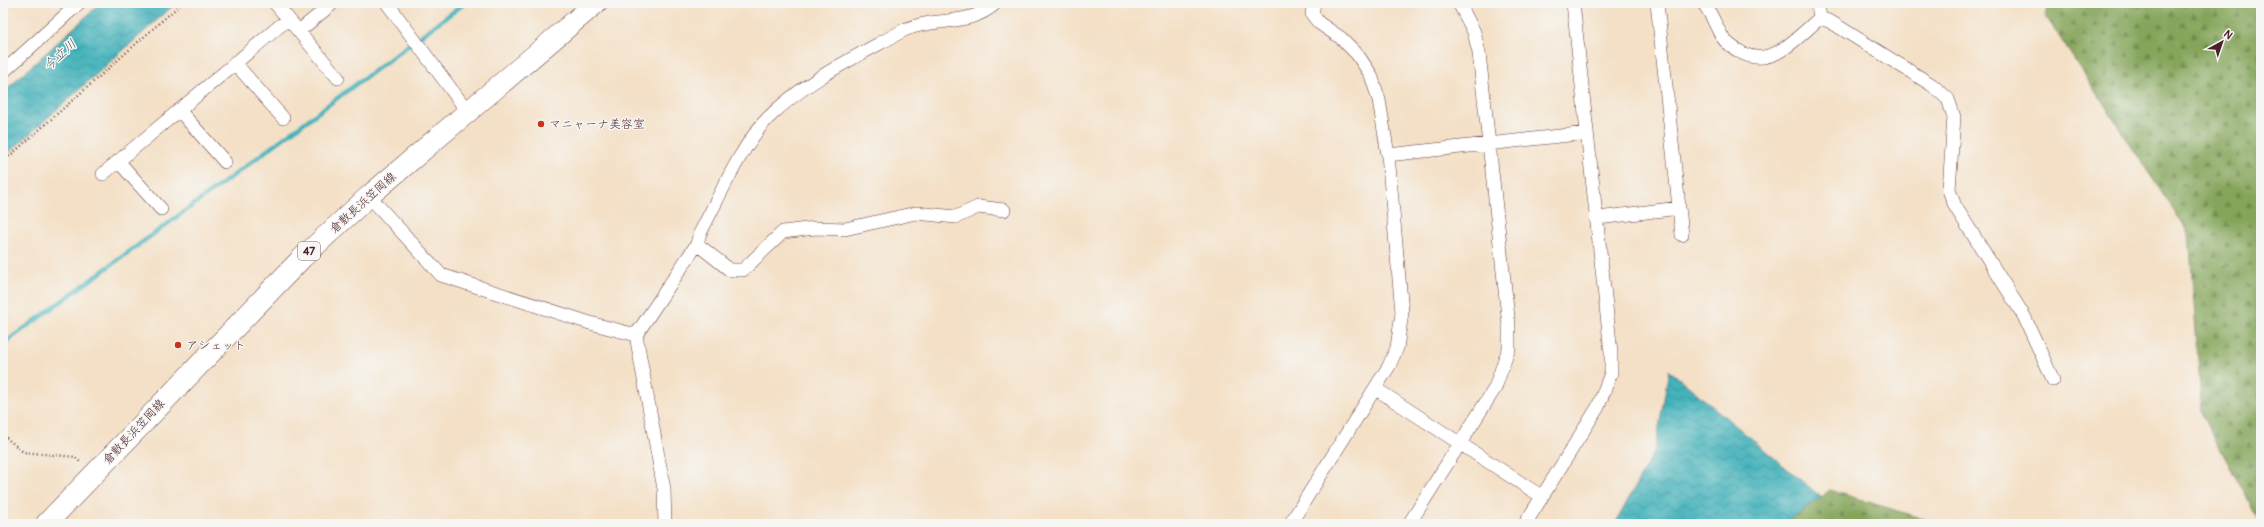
<svg xmlns="http://www.w3.org/2000/svg" width="2264" height="527" font-family="Pangolin,'Klee One',sans-serif">
	<defs>
		<pattern id="forest-firs" width="22" height="20" patternUnits="userSpaceOnUse"><rect width="22" height="20" fill="#84a55a"/><path d="M5 1l3.5 6h-7zM16 11l3.5 6h-7z" fill="#6e864b"/></pattern>
		<pattern id="water-waves" width="16" height="10" patternUnits="userSpaceOnUse"><rect width="16" height="10" fill="#42b2bb"/><path d="M0 5q4-4 8 0t8 0" fill="none" stroke="#399098"/></pattern>
	</defs>
	<rect width="100%" height="100%" fill="#f6f6f2"/>
	<filter id="ink" filterUnits="userSpaceOnUse"><feTurbulence type="fractalNoise" baseFrequency=".025" numOctaves="2"/><feDisplacementMap in="SourceGraphic" scale="8" xChannelSelector="R" yChannelSelector="G"/><feConvolveMatrix kernelMatrix="1 2 1 2 8 2 1 2 1" color-interpolation-filters="sRGB"/></filter>
	<filter id="wash" filterUnits="userSpaceOnUse"><feTurbulence type="fractalNoise" baseFrequency=".012" numOctaves="4" result="noise"/><feDisplacementMap in="SourceGraphic" scale="16" xChannelSelector="R" yChannelSelector="G"/><feGaussianBlur stdDeviation="0.9" result="paint"/><feColorMatrix in="noise" values="0 0 0 0 0 0 0 0 0 0 0 0 0 0 0 0 0 1.4 0 .05"/><feComposite in="paint" operator="in"/></filter>
	<g filter="url(#wash)">
		<rect width="100%" height="100%" fill="#f4e0c6"/>
		<path fill="url(#forest-firs)" stroke="#676242" d="M2049 3H2261V524L2202 415 2189 234 2045 15Z
			M1830 490 1940 524H1784Z"/>
		<path fill="url(#water-waves)" stroke="#466873" d="M101 3H176L3 158V92Z
			M1669 370 1821 497 1784 524H1615L1655 450Z"/>
		<g fill="none" stroke-linecap="round" stroke-linejoin="round">
			<path stroke="#42b2bb" stroke-width="4.5" d="M3 344 234 175 465 3"/>
		</g>
	</g>
	<g filter="url(#ink)">
		<g fill="none" stroke-linecap="round" stroke-linejoin="round">
			<defs>
				<path id="street" d="M275 3 338 78
					M387 3 468 112
					M1657 3 1682 235
					M1703 3C1712 13 1715 26 1723 38 1727 44 1735 49 1742 53 1773 69 1798 36 1820 18
					M1815 3 1818 5 1820 18
					M1820 18 1831 22 1932 85 1948 99 1954 117 1949 190 1955 206 2024 316 2053 380
					M299 31 333 3
					M235 63 283 118
					M3 72 79 3
					M179 110 225 162
					M1388 155 1587 133
					M118 161 161 209
					M103 174 288 19
					M369 196 441 275 590 323 636 335
					M1598 218 1679 208
					M697 244 730 270H743L783 232 815 228 845 229 916 213 956 217 978 207 1004 210
					M1376 389 1541 496
					M665 524 664 489 636 335 697 244 700 233C718 200 742 144 768 118 806 80 858 56 904 30 936 16 968 28 996 3
					M1290 524 1389 366 1397 348 1402 312 1388 155 1379 100 1371 75 1357 54 1341 38 1319 23 1312 14 1314 3
					M1409 524 1495 388 1509 348V326L1479 53 1474 32 1459 3
					M1525 524 1598 407 1611 373V352L1573 3"/>
				<path id="primary" d="M46 524 302 258 369 196 596 3"/>
			</defs>
			<use href="#street" stroke="#643c42" stroke-width="14"/>
			<use href="#primary" stroke="#643c42" stroke-width="22"/>
			<path stroke="#643c42" stroke-width="2.5" stroke-dasharray="1 3" stroke-linecap="butt" d="M3 162 182 3
				M3 435 23 452 75 457 81 463"/>
			<use href="#street" stroke="#fff" stroke-width="13"/>
			<use href="#primary" stroke="#fff" stroke-width="21"/>
		</g>
	</g>
	<g fill="#c8321e" stroke="#f6f6f2" stroke-width="1.5">
		<circle cx="541" cy="124" r="4"/>
		<circle cx="178" cy="345" r="4"/>
	</g>
	<g text-anchor="middle" dominant-baseline="central" stroke-width="3" stroke-linejoin="round" paint-order="stroke">
		<rect fill="#f6f6f2" stroke="#7e6067" stroke-width="1" x="298" y="242" width="22" height="18" rx="3"/>
		<g font-size="11" font-weight="bold" fill="#4a1f2b">
			<text x="309" y="251">47</text>
		</g>
		<g font-size="12" fill="#4a1f2b" stroke="#f6f6f2" text-anchor="start">
			<text x="549" y="124">マニャーナ美容室</text>
			<text x="186" y="345">アシェット</text>
		</g>
		<g font-size="12" fill="#4a1f2b" stroke="#f6f6f2">
			<text transform="translate(363 203) rotate(-42)">倉敷長浜笠岡線</text>
			<text transform="translate(134 432) rotate(-47)">倉敷長浜笠岡線</text>
		</g>
		<g font-size="13" font-style="italic" fill="#475a65" stroke="#f6f6f2">
			<text transform="translate(60 55) rotate(-42)">今立川</text>
		</g>
	</g>
	<rect width="2264" height="527" fill="none" stroke="#f6f6f2" stroke-width="16"/>
	<g transform="translate(2222 42) rotate(40)" stroke="#f6f6f2" stroke-width="3" paint-order="stroke">
	<path d="M0-3L7 15L0 10L-7 15Z" fill="#4a1f2b"/>
	<text y="-6" font-size="11" font-weight="bold" text-anchor="middle" fill="#4a1f2b">N</text>
	</g>
</svg>
